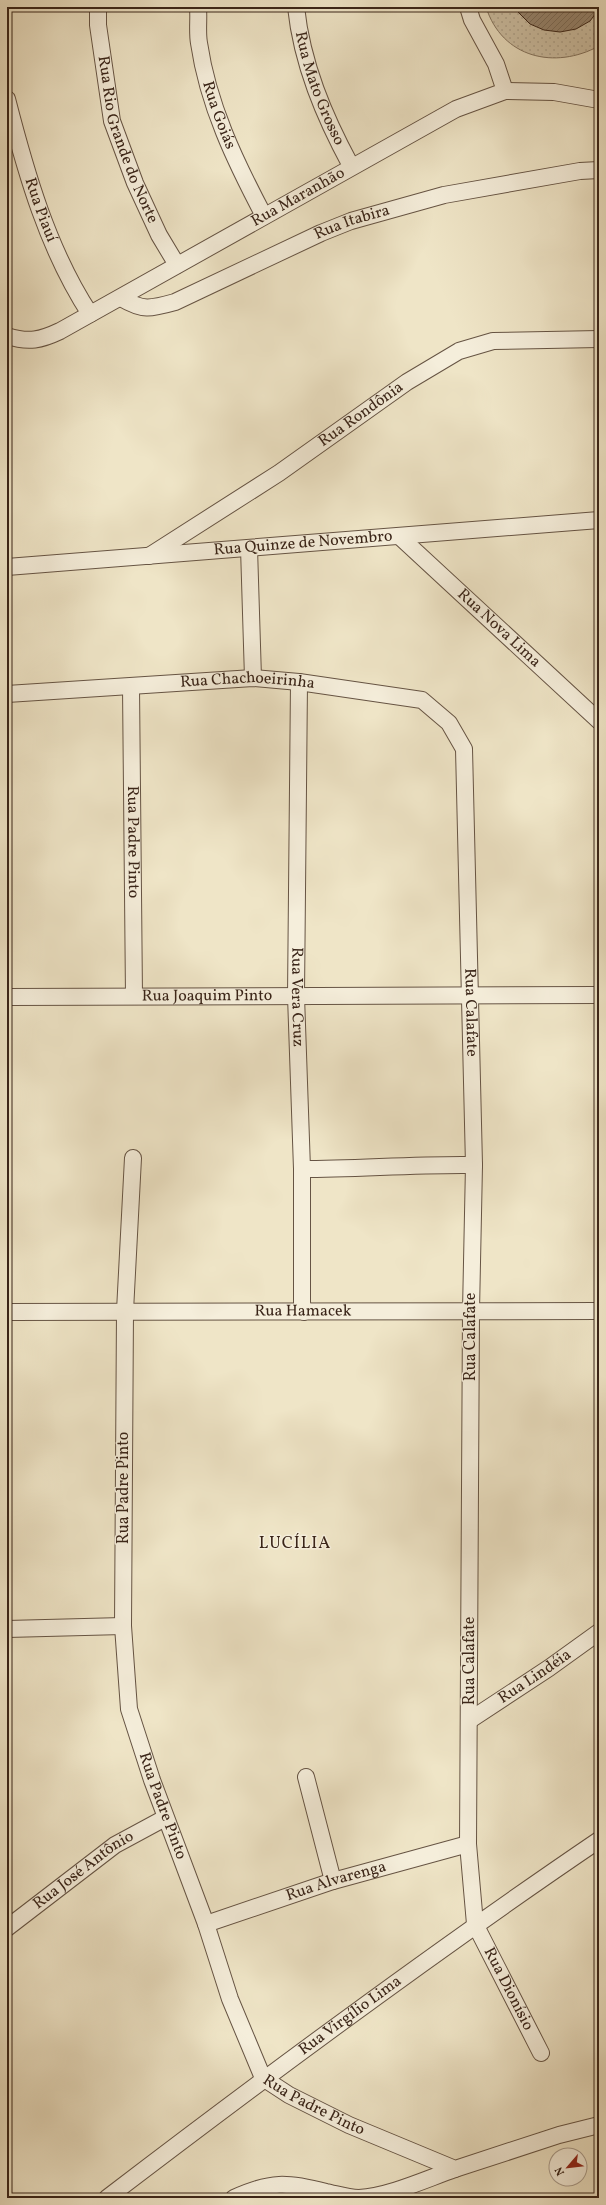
<svg xmlns="http://www.w3.org/2000/svg" width="606" height="2205" font-family="Vollkorn,serif">
	<defs>
		<pattern id="park-dots" width="8" height="8" patternUnits="userSpaceOnUse"><rect width="8" height="8" fill="#d0c4a9"/><path d="M2 2h.1M6 6h.1" fill="none" stroke="#b3a891" stroke-width="1.8" stroke-linecap="round"/></pattern>
		<pattern id="building-hatch" width="6" height="6" patternUnits="userSpaceOnUse"><rect width="6" height="6" fill="#988873"/><path d="M-1 1l2-2M0 6l6-6M5 7l2-2" fill="none" stroke="#7d6f5d"/></pattern>
	</defs>
	<rect width="100%" height="100%" fill="#efe5c7"/>
	<filter id="stains"><feTurbulence type="fractalNoise" baseFrequency=".005" numOctaves="4"/><feColorMatrix values="0 0 0 0 .2 0 0 0 0 .09 0 0 0 0 .02 0 0 0 .5 -.17"/></filter>
	<radialGradient id="worn" r=".72"><stop offset=".6" stop-color="#630" stop-opacity="0"/><stop offset="1" stop-color="#630" stop-opacity=".3"/></radialGradient>
	<path fill="url(#park-dots)" stroke="#847460" d="M486 7H599V46C555 70 502 58 486 7Z"/>
	<path fill="url(#building-hatch)" stroke="#392418" d="M513 7H599V9L590 21 576 29 560 32 544 30 530 24Z"/>
	<g fill="none" stroke-linecap="round" stroke-linejoin="round">
		<defs>
			<g id="minor">
				<path id="s1" d="M98 7V25L112 121 135 183 159 235 177 265"/>
				<path id="s2" d="M198 7C199 19 197 32 199 43 208 105 235 161 264 216"/>
				<path id="s3" d="M296 7C302 64 324 116 351 166"/>
				<path d="M468 7 472 20 496 64 505 91"/>
				<path id="s4" d="M7 99C26 173 48 250 90 314"/>
				<path id="s5" d="M121 298C143 311 150 309 175 302L321 233 351 221 444 195 580 171 599 170"/>
				<path id="s6" d="M7 336C29 343 41 340 60 331L456 109 505 91 554 92 599 100"/>
				<path id="s7" d="M399 536 599 721"/>
				<path d="M249 548 253 678"/>
				<path id="s8" d="M149 556 279 473 407 382 459 351 493 341 599 339"/>
				<path id="s9" d="M7 567 599 520"/>
				<path id="s10" d="M299 682 296 996 302 1169V1303L304 1312"/>
				<path id="s11" d="M131 687 134 996"/>
				<path id="s12" d="M7 694 253 678 299 682 422 700 449 723 464 749 474 1165 471 1311 468 1844 475 1924 541 2053"/>
				<path id="s13" d="M7 997 599 995"/>
				<path id="s14" d="M133 1158 125 1311 123 1626 129 1709 152 1780 206 1924 230 1999 263 2078 289 2095 349 2125 455 2169 559 2135 599 2125"/>
				<path d="M302 1169C359 1169 416 1164 474 1165"/>
				<path id="s15" d="M7 1312 599 1311"/>
				<path d="M7 1629 123 1626"/>
				<path id="s16" d="M470 1720 549 1668 599 1632"/>
				<path d="M306 1777 333 1881"/>
				<path id="s17" d="M206 1924 333 1881 468 1844"/>
				<path id="s18" d="M7 1928 115 1845 165 1818"/>
				<path id="s19" d="M107 2198C268 2075 431 1954 599 1840"/>
				<path d="M234 2198C271 2181 287 2182 326 2192 336 2194 348 2198 359 2198 390 2196 426 2179 455 2169"/>
			</g>
		</defs>
		<use href="#minor" stroke="#665444" stroke-width="18"/>
		<use href="#minor" stroke="#f5eedb" stroke-width="16"/>
	</g>
	<g text-anchor="middle" dominant-baseline="central" stroke-width="3" stroke-linejoin="round" paint-order="stroke">
		<g font-size="16" fill="#392418" stroke="#f5eedb">
			<text stroke="none"><textPath href="#s3" startOffset="85">Rua Mato Grosso</textPath></text>
			<text stroke="none"><textPath href="#s2" startOffset="111">Rua Goiás</textPath></text>
			<text stroke="none"><textPath href="#s1" startOffset="137">Rua Rio Grande do Norte</textPath></text>
			<text stroke="none"><textPath href="#s6" startOffset="328">Rua Maranhão</textPath></text>
			<text stroke="none"><textPath href="#s4" startOffset="116">Rua Piauí</textPath></text>
			<text stroke="none"><textPath href="#s5" startOffset="251">Rua Itabira</textPath></text>
			<text stroke="none"><textPath href="#s8" startOffset="255">Rua Rondônia</textPath></text>
			<text stroke="none"><textPath href="#s9" startOffset="297">Rua Quinze de Novembro</textPath></text>
			<text stroke="none"><textPath href="#s7" startOffset="136">Rua Nova Lima</textPath></text>
			<text stroke="none"><textPath href="#s12" startOffset="241">Rua Chachoeirinha</textPath></text>
			<text stroke="none"><textPath href="#s11" startOffset="155">Rua Padre Pinto</textPath></text>
			<text stroke="none"><textPath href="#s13" startOffset="200">Rua Joaquim Pinto</textPath></text>
			<text stroke="none"><textPath href="#s10" startOffset="315">Rua Vera Cruz</textPath></text>
			<text stroke="none"><textPath href="#s12" startOffset="746">Rua Calafate</textPath></text>
			<text stroke="none"><textPath href="#s15" startOffset="296">Rua Hamacek</textPath></text>
			<text transform="translate(471 1337) rotate(-90)">Rua Calafate</text>
			<text transform="translate(124 1488) rotate(-90)">Rua Padre Pinto</text>
			<text transform="translate(470 1661) rotate(-90)">Rua Calafate</text>
			<text stroke="none"><textPath href="#s16" startOffset="78">Rua Lindéia</textPath></text>
			<text stroke="none"><textPath href="#s14" startOffset="654">Rua Padre Pinto</textPath></text>
			<text stroke="none"><textPath href="#s18" startOffset="96">Rua José Antônio</textPath></text>
			<text stroke="none"><textPath href="#s17" startOffset="137">Rua Alvarenga</textPath></text>
			<text stroke="none"><textPath href="#s12" startOffset="1731">Rua Dionísio</textPath></text>
			<text stroke="none"><textPath href="#s19" startOffset="304">Rua Virgílio Lima</textPath></text>
			<text stroke="none"><textPath href="#s14" startOffset="1002">Rua Padre Pinto</textPath></text>
		</g>
		<g font-size="17" letter-spacing="1" fill="#392418" stroke="#f5eedb">
			<text x="295" y="1543">LUCÍLIA</text>
		</g>
	</g>
	<rect width="606" height="2205" fill="none" stroke="#efe5c7" stroke-width="24"/>
	<rect x="8" y="8" width="590" height="2189" fill="none" stroke="#392418" stroke-width="2"/>
	<rect x="12" y="12" width="582" height="2181" fill="none" stroke="#392418"/>
	<g transform="translate(568 2167) rotate(242)"><circle r="19" fill="#f5eedb" stroke="#aa9d8d"/>
	<path d="M0-3L7 15L0 10L-7 15Z" fill="#8f2418"/>
	<text y="-6" font-size="11" font-weight="bold" text-anchor="middle" fill="#392418">N</text>
	</g>
	<rect width="100%" height="100%" filter="url(#stains)"/>
	<rect width="100%" height="100%" fill="url(#worn)"/>
</svg>
